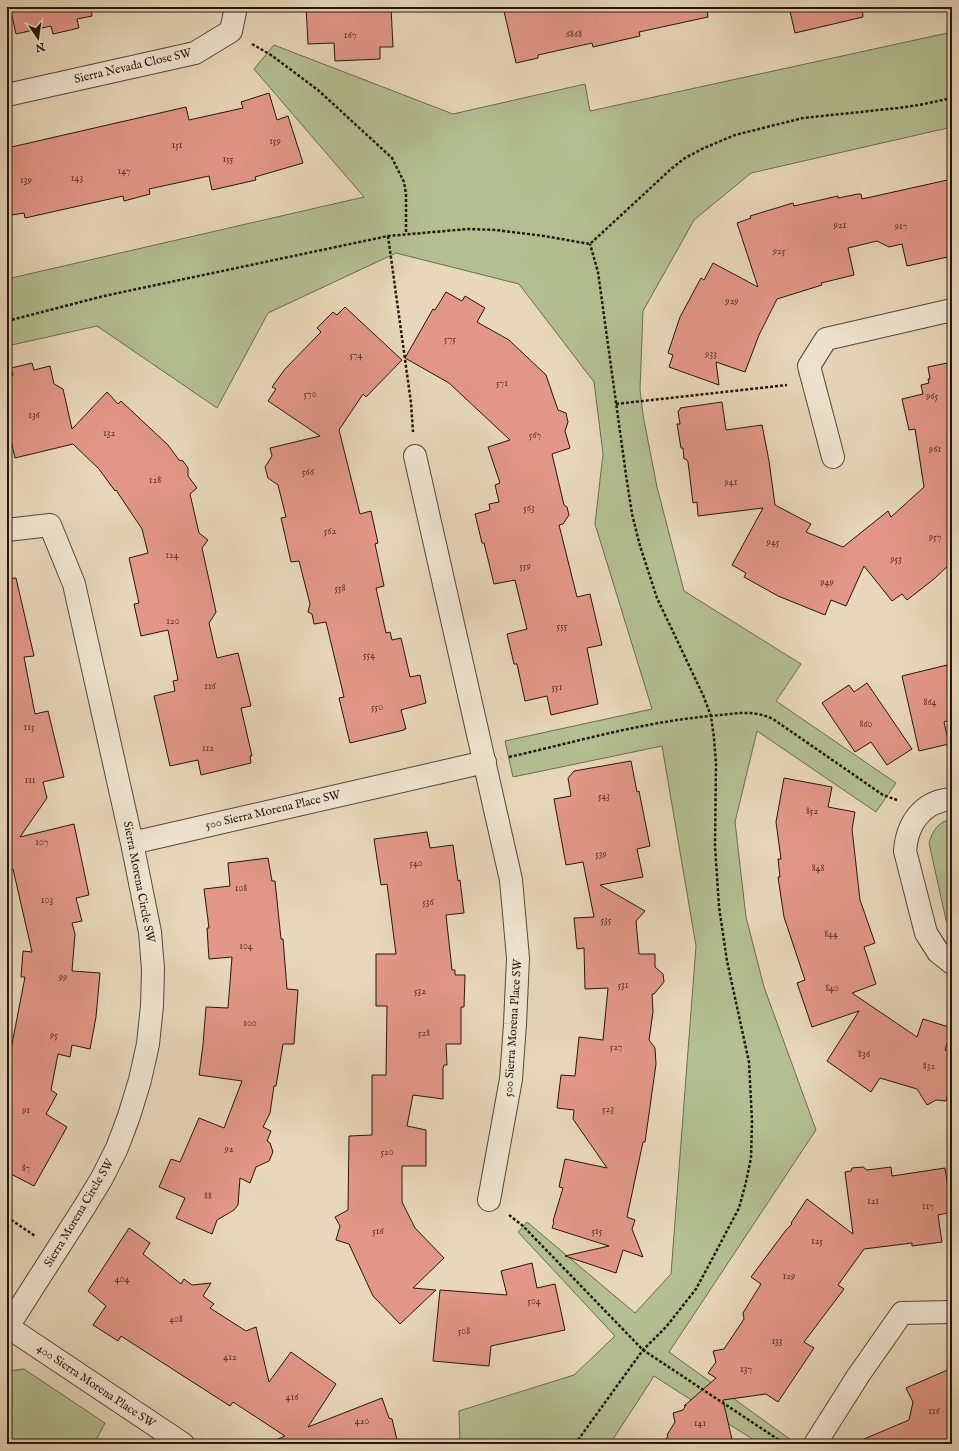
<svg xmlns="http://www.w3.org/2000/svg" width="959" height="1451" font-family="'IM FELL English',serif">
	<rect width="100%" height="100%" fill="#e8d7ba"/>
	<filter id="stains"><feTurbulence type="fractalNoise" baseFrequency=".005" numOctaves="4"/><feColorMatrix values="0 0 0 0 .2 0 0 0 0 .09 0 0 0 0 .02 0 0 0 .5 -.17"/></filter>
	<radialGradient id="worn" r=".72"><stop offset=".6" stop-color="#630" stop-opacity="0"/><stop offset="1" stop-color="#630" stop-opacity=".3"/></radialGradient>
	<path fill="#b3bf92" stroke="#6c6c50" d="M952 32V127L751 173 694 220 643 311 640 390 643 415 657 487 684 591 801 664 776 701 896 783 876 812 757 731 735 822 746 917 764 987 816 1130 669 1352 791 1440 789 1444H760L654 1376 610 1444H460L459 1411 574 1375 615 1336 518 1232 527 1222 635 1313 671 1274 696 946 662 746 513 777 505 741 652 709 595 524 603 454 594 382 519 284 396 253 268 313 217 408 97 326 7 346V279L364 197 254 69 274 45 453 114 585 84 590 111Z
		M952 819V930L946 920 929 843C933 830 938 822 952 819Z
		M24 1369 105 1423 94 1444H7V1371Z"/>
	<path fill="#e39788" stroke="#24180f" d="M10 7H91L92 16 77 19 79 28 53 34 51 26 16 34Z
		M306 7H391L393 47H380V59L335 61 334 43 308 44Z
		M503 7H707L708 17 639 32 640 36 593 47 592 43 538 55V58L516 63Z
		M789 7H862L863 17 795 33Z
		M269 93 277 120 288 116 303 163 255 177 256 180 212 190 209 176 149 189 150 194 124 201 123 196 25 218 24 213 12 215 7 195V148L186 107 189 120 243 108 241 102Z
		M952 179V256L907 266 902 244 889 247 877 241 848 248 854 275 821 283 822 285 777 299 759 335 745 372 716 362 719 385 669 367 673 355 668 353 680 317 701 278 704 280 713 263 758 287 737 223 751 218 750 216 793 203 794 206 838 196V198L858 194H861L862 199Z
		M446 292 462 301 465 296 485 308 477 322 509 340 546 375 558 410 566 413 568 422 565 431 570 448 552 454 564 505 567 507 569 515 563 524 559 525 577 597 590 594 602 645 587 648 598 704 551 715 547 696 525 701 517 664H514L507 634 527 629 515 580 494 584 484 543H482L475 514 490 510 489 504 499 502 495 485 500 483 488 447 510 440 449 383 405 358 433 309 435 310Z
		M345 307 402 360 366 397 363 394 339 430 360 514 371 511 378 543 375 544 384 586 376 588 386 633 390 632 392 640 401 638 410 677 420 675 426 703 401 710 406 729H404V730L350 743 339 698 344 697 326 622 314 624 312 614 308 612 310 604 299 561 291 562 281 518 286 517 278 485 268 478 265 467 272 456 270 448 320 436 268 401 276 389 272 387 285 369 321 332 317 328 333 312 337 315Z
		M952 362V562L934 579 907 600 902 594 892 601 864 566 846 606 831 600 825 615 778 596 744 577 746 573 732 565 763 508 698 516 697 502 693 503 688 462 686 459H684L683 448H681L677 424H680L678 411 680 410V408L722 402 726 430 762 425 769 461 775 505 811 524 806 532 843 547 888 511 891 517 924 487 915 429 909 430 902 399 923 394 921 385 929 383 928 379H930L928 367Z
		M32 363 34 370 50 366 54 384 63 389 72 429 107 392 118 404 121 401 168 445 179 460 183 461 188 468V476L197 488 190 494 199 533 208 540 202 548 216 612 209 623 217 658 238 653 251 706 241 708 252 756H250L251 763 201 775 198 760 170 766 154 696 175 691 173 681 178 680 168 630 141 636 134 604 139 603 129 558 148 553 142 529 116 490 115 491 99 469 73 444 15 458 7 423V376L13 375 11 368Z
		M16 578 34 656 24 657 35 714 48 711 64 777 43 782 47 798 20 837 74 824 89 895 76 898 82 921 72 923 75 934 72 971 100 973 96 1017 90 1049 72 1045 70 1057 58 1054 51 1090 57 1094 46 1114 67 1127 34 1186 7 1172V1070L25 977H21L23 951 32 952 13 869 7 870V579Z
		M947 665 952 685V719L944 722 949 744 919 751 902 676Z
		M867 683 912 749 887 765 871 742 855 752 822 703 849 685 854 692Z
		M631 761 637 792 639 791 650 846 637 849 643 877 600 885 645 911 636 921 639 954H655V967L663 974 664 982 654 994H652L653 1012 649 1040 655 1048 656 1064 645 1142H643L627 1217 635 1220 632 1229 643 1257 623 1250 616 1273 565 1256 609 1246 552 1228 554 1222 553 1221 563 1188 559 1187 565 1159 607 1168 573 1119 574 1110 557 1108 561 1075 575 1076 579 1037 603 1040 608 988 585 989 584 948 577 949 574 918 594 917 583 862 566 865 554 799 571 796 568 778 574 771Z
		M784 778 832 787 828 807 855 812 852 829 860 900 875 943 864 947 876 984 852 993 917 1037 923 1019 952 1028 945 1050 952 1052V1080L946 1101 936 1100 927 1105 917 1089 880 1078 871 1092 827 1061 859 1011 812 1027 797 983 805 980 784 917 778 877H780L778 859H781L776 822Z
		M427 832 430 848 453 845 458 881 460 880 464 913 446 915 452 970H455V975H465L464 1007H461V1044H446L447 1065H444L443 1068V1099L413 1095 407 1126 426 1130V1166H402V1202L415 1228 444 1258 413 1288 436 1290 400 1324 373 1296 349 1244 336 1240 340 1226 335 1217 348 1210 349 1136 372 1135V1075H386L387 1006H376V954H396L387 884 381 885 374 839Z
		M268 858 272 881H275L281 939H283L287 989 298 990 294 1044H283L276 1086H274L270 1113 263 1127 271 1131 267 1141 270 1143 273 1152 269 1161 256 1167 250 1183 240 1178 238 1205 234 1210 217 1220 212 1234 176 1218 185 1198 159 1187 171 1159 180 1162 199 1118 224 1128 242 1081 199 1075 203 1045 206 1007 228 1008 232 957 209 959 207 928H209L204 889 230 886 228 863Z
		M863 1167 867 1170 891 1167 892 1176 945 1168 952 1212 938 1215 942 1242 912 1246V1243L864 1249 838 1285 844 1289 804 1342 814 1348 778 1402 766 1394 723 1400 733 1444H663L668 1436 667 1435 675 1422 673 1413 683 1410 686 1405 684 1406 716 1378 708 1373 716 1362 713 1351 724 1349 744 1319 743 1313 761 1284 751 1277 786 1230 792 1224 791 1223 807 1199 853 1234 845 1172 851 1171 852 1168Z
		M129 1228 150 1243 143 1254 181 1284 184 1279 192 1285 211 1283 203 1296 214 1304 210 1308 246 1331 256 1327 269 1382 291 1352 336 1384 308 1427 382 1398 389 1418 392 1419 398 1444H269V1443L285 1436 233 1402 230 1406 121 1336 118 1341 93 1325 106 1306 88 1291Z
		M532 1263 537 1288 555 1284 565 1330 491 1346 489 1366 433 1361 440 1290 507 1295 501 1271Z
		M952 1368V1444H852L909 1420 913 1402 906 1388Z"/>
	<g fill="none" stroke-linecap="round" stroke-linejoin="round">
		<defs>
			<path id="minor" d="M7 95 195 53 231 31 236 7
				M415 456 511 880 518 958 515 1024 511 1079 489 1200
				M833 457 809 366 826 339 952 310
				M7 530 50 525 74 584 132 843 150 932 153 969 152 1006 148 1044 140 1080 129 1116 117 1148 102 1178 85 1206 7 1328
				M952 799C922 801 907 824 905 851L926 933 938 952 952 963
				M132 843 485 762
				M8 1327 183 1444
				M815 1444 858 1376 902 1313 952 1312"/>
		</defs>
		<use href="#minor" stroke="#55483a" stroke-width="24"/>
		<path stroke="#24180f" stroke-width="2.5" stroke-dasharray="3 2" stroke-linecap="butt" d="M252 44 271 55 318 90 392 158 404 182 406 194V233
			M388 236 411 403 413 432
			M7 321 104 296 388 236 468 229 496 230 544 236 590 244 671 169 685 158 704 148 735 135 803 118 898 108 919 105 952 98
			M616 404 787 385
			M509 757C576 742 642 722 711 716 733 714 752 709 773 719L883 795 897 800
			M509 1215 523 1226 643 1350 785 1444
			M7 1217 35 1236
			M575 1444 643 1350 666 1327 696 1289 710 1263 739 1208 746 1182 751 1158 752 1121 749 1062 727 961 719 907 715 846 716 764 714 738 711 716 703 695 657 598 640 546 632 514 626 475 598 272 590 244"/>
		<use href="#minor" stroke="#f0e5d2" stroke-width="22"/>
	</g>
	<g text-anchor="middle" dominant-baseline="central" stroke-width="3.5" stroke-linejoin="round" paint-order="stroke">
		<g font-size="10" fill="#54382d">
			<text x="574" y="34">6868</text>
			<text x="350" y="35">167</text>
			<text x="275" y="141">159</text>
			<text x="177" y="145">151</text>
			<text x="228" y="159">155</text>
			<text x="124" y="171">147</text>
			<text x="77" y="178">143</text>
			<text x="26" y="180">139</text>
			<text x="840" y="225">921</text>
			<text x="901" y="226">917</text>
			<text x="779" y="251">925</text>
			<text x="732" y="301">929</text>
			<text x="450" y="339">575</text>
			<text x="711" y="354">933</text>
			<text x="356" y="355">574</text>
			<text x="502" y="383">571</text>
			<text x="310" y="394">570</text>
			<text x="932" y="396">965</text>
			<text x="34" y="415">136</text>
			<text x="109" y="433">132</text>
			<text x="535" y="435">567</text>
			<text x="935" y="449">961</text>
			<text x="308" y="472">566</text>
			<text x="155" y="480">128</text>
			<text x="731" y="482">941</text>
			<text x="529" y="508">563</text>
			<text x="330" y="531">562</text>
			<text x="935" y="537">957</text>
			<text x="773" y="542">945</text>
			<text x="172" y="555">124</text>
			<text x="896" y="559">953</text>
			<text x="525" y="566">559</text>
			<text x="827" y="582">949</text>
			<text x="340" y="588">558</text>
			<text x="173" y="621">120</text>
			<text x="562" y="626">555</text>
			<text x="369" y="655">554</text>
			<text x="210" y="686">116</text>
			<text x="557" y="687">551</text>
			<text x="930" y="702">864</text>
			<text x="377" y="707">550</text>
			<text x="866" y="724">860</text>
			<text x="29" y="727">115</text>
			<text x="208" y="748">112</text>
			<text x="30" y="780">111</text>
			<text x="604" y="796">543</text>
			<text x="812" y="811">852</text>
			<text x="42" y="842">107</text>
			<text x="601" y="854">539</text>
			<text x="416" y="863">540</text>
			<text x="818" y="868">848</text>
			<text x="241" y="888">108</text>
			<text x="47" y="900">103</text>
			<text x="428" y="902">536</text>
			<text x="606" y="920">535</text>
			<text x="831" y="934">844</text>
			<text x="246" y="946">104</text>
			<text x="63" y="977">99</text>
			<text x="623" y="985">531</text>
			<text x="832" y="988">840</text>
			<text x="420" y="991">532</text>
			<text x="250" y="1023">100</text>
			<text x="424" y="1033">528</text>
			<text x="54" y="1035">95</text>
			<text x="616" y="1047">527</text>
			<text x="864" y="1054">836</text>
			<text x="929" y="1066">832</text>
			<text x="608" y="1109">523</text>
			<text x="26" y="1110">91</text>
			<text x="229" y="1149">92</text>
			<text x="387" y="1152">520</text>
			<text x="26" y="1168">87</text>
			<text x="208" y="1196">88</text>
			<text x="873" y="1201">121</text>
			<text x="928" y="1206">117</text>
			<text x="378" y="1231">516</text>
			<text x="597" y="1231">515</text>
			<text x="817" y="1241">125</text>
			<text x="789" y="1276">129</text>
			<text x="122" y="1279">404</text>
			<text x="534" y="1301">504</text>
			<text x="176" y="1319">408</text>
			<text x="464" y="1331">508</text>
			<text x="777" y="1341">133</text>
			<text x="230" y="1357">412</text>
			<text x="746" y="1369">137</text>
			<text x="292" y="1397">416</text>
			<text x="934" y="1411">116</text>
			<text x="362" y="1421">420</text>
			<text x="700" y="1423">141</text>
		</g>
		<g font-size="12" fill="#24180f" stroke="#f0e5d2">
			<text transform="translate(133 66) rotate(-13)">Sierra Nevada Close SW</text>
			<text transform="translate(273 810) rotate(-13)">500 Sierra Morena Place SW</text>
			<text transform="translate(139 882) rotate(79)">Sierra Morena Circle SW</text>
			<text transform="translate(513 1028) rotate(-86)">500 Sierra Morena Place SW</text>
			<text transform="translate(79 1213) rotate(-59)">Sierra Morena Circle SW</text>
			<text transform="translate(96 1386) rotate(34)">400 Sierra Morena Place SW</text>
		</g>
	</g>
	<rect width="959" height="1451" fill="none" stroke="#e8d7ba" stroke-width="24"/>
	<rect x="8" y="8" width="943" height="1435" fill="none" stroke="#24180f" stroke-width="2"/>
	<rect x="12" y="12" width="935" height="1427" fill="none" stroke="#24180f"/>
	<g transform="translate(38 38) rotate(167)" stroke="#f0e5d2" stroke-width="3" paint-order="stroke">
	<path d="M0-3L7 15L0 10L-7 15Z" fill="#24180f"/>
	<text y="-6" font-size="11" font-weight="bold" text-anchor="middle" fill="#24180f">N</text>
	</g>
	<rect width="100%" height="100%" filter="url(#stains)"/>
	<rect width="100%" height="100%" fill="url(#worn)"/>
</svg>
